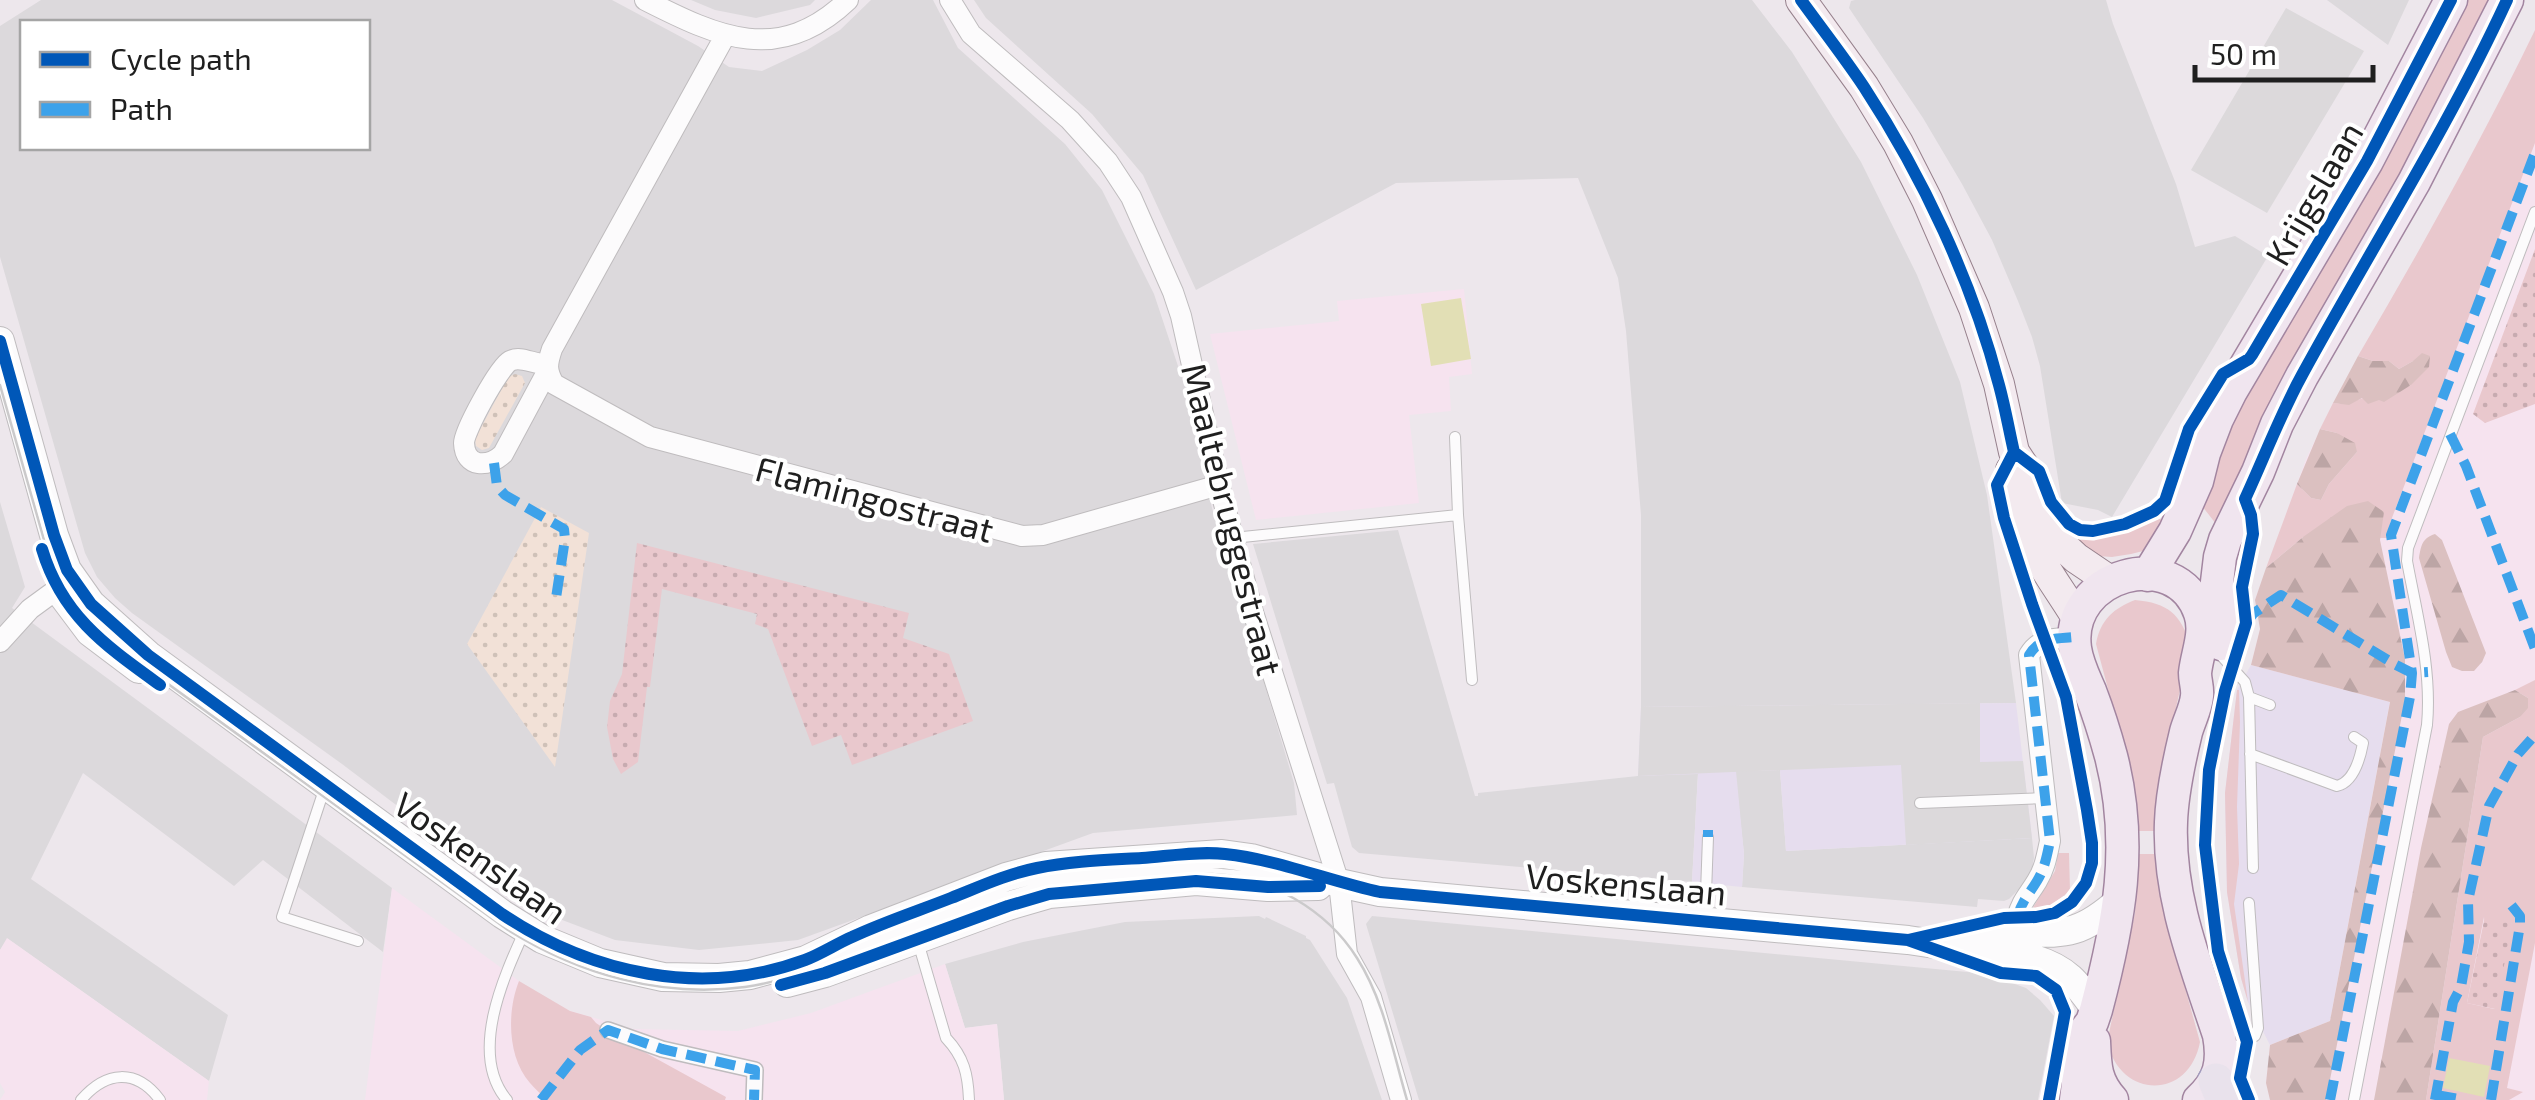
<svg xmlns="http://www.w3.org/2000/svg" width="2535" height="1100" font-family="'Exo 2',sans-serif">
	<defs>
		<pattern id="forest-firs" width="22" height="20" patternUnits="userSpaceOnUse" patternTransform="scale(2.5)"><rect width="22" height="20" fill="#dbc0c0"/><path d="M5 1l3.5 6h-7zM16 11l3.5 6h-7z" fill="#bca5a5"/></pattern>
		<pattern id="park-dots" width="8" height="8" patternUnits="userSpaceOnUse" patternTransform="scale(2.5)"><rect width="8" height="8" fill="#f2e1d7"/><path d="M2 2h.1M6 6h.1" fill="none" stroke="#cfc1b8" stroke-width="1.8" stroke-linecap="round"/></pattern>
		<pattern id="garden-dots" width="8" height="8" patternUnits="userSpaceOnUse" patternTransform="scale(2.5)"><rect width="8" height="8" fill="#e9c8cd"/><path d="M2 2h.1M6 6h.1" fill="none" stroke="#c7abb0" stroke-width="1.8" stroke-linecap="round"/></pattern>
	</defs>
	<rect width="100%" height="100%" fill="#ede7ec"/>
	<path fill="#dcd9dc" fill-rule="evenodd" d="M41 0H612L698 46 729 67 762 71 807 50 840 30 871 0H933L958 48 1065 144 1102 190 1154 294 1185 387 1212 508 1294 783 1297 815 1093 833 798 940 699 950 615 940 549 915 498 882 342 764 132 613 115 598 97 577 85 553 0 257V26ZM22 22H368V148H22Z
		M691 0H815L810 5 756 18 715 10Z
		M974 0H1752L1792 52 1861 162 1917 275 1960 382 1987 495 2016 703 1641 707V515L1626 331 1618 278 1578 178 1396 183 1196 290 1143 175 1092 114 986 18Z
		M1855 0H2106L2113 24 2176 184 2195 247 2235 236 2268 256 2112 517 2098 510 2062 503 2040 366 2032 337 2018 301 1992 240 1962 184 1923 118 1849 8 1851 1Z
		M2327 0H2409L2388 45Z
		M0 502 25 587 12 608 392 888 383 952 263 860 234 886 83 773 31 879 228 1015 209 1081 8 939 0 950Z
		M1398 530 1475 796H1478V793L1638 776 1698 773 1692 882 1359 853 1352 847 1334 783 1327 784 1253 544Z
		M1780 770 1786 851 2032 838 2034 858 2031 872 2020 888 2009 899 2004 901 1978 899 1977 907 1742 887 1744 854 1735 771Z
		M1259 916 1265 919 1266 917 1306 936V938L1310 940 1347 998 1382 1100H1004L997 1024 965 1028 945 964 1023 942 1125 922Z
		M1372 916 1978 973 1998 978 2026 988 2040 1000 2054 1016 2038 1100H1419L1366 924Z"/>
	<path fill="#e6ddee" d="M2251 665 2390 701 2330 1021 2270 1045 2248 1002 2241 978 2227 892 2225 793 2237 690Z
		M2016 703 2032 838 1786 851 1780 770 1736 771 1744 854 1742 887 1692 882 1698 774 1638 776 1641 707Z"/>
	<path fill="#f6e3ef" d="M2535 30V1100H2270L2266 1083 2270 1045 2330 1021 2390 702 2251 665 2260 629 2255 600 2306 459 2333 403 2418 254 2500 102Z
		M1464 289 1472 374 1449 377 1451 411 1409 415 1419 503 1256 520 1210 334 1339 321 1337 301Z
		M392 888 530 989 570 1011 633 1029 738 1031 811 1013 945 964 965 1028 997 1024 1004 1100H365Z
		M7 938 209 1081 207 1100H0L5 1092 0 1083V950Z"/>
	<path fill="#e9c8cd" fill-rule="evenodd" d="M2467 0H2492L2220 529 2202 506 2231 421 2372 181 2446 45Z
		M2535 30V143L2390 523 2388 538 2303 537 2266 568 2297 484 2311 498 2321 500 2329 484 2357 452 2337 433 2320 429 2333 403C2352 405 2351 401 2367 397 2383 393 2396 393 2411 385L2413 361 2399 369 2389 361H2373L2358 356C2421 249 2481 141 2535 30Z
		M2152 517 2164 520 2152 544 2143 551 2131 554 2112 557 2097 556 2074 543C2086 535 2099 537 2114 533 2127 530 2140 524 2152 517Z
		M2135 600C2168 603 2181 614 2190 645L2163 766 2157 831H2137L2122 741 2096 644C2100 620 2114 608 2135 600Z
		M2535 680V943L2507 1088 2523 1092 2509 1100H2426L2483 737 2520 717 2528 698 2515 690ZM2484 917 2495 1009H2494L2467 1003Z
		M2237 690H2239L2240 722 2237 807 2239 864 2234 904 2248 1002 2241 978 2227 892 2225 793Z
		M2058 853H2069L2070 891 2050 906 2031 911 2055 871Z
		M2138 854H2157L2163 908 2200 1042C2189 1100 2121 1100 2107 1042L2135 913Z
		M519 981 570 1011 591 1017 596 1023 617 1037 726 1097 725 1100H548C542 1095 535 1089 530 1083 507 1057 507 1011 519 981Z"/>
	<path fill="url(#forest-firs)" d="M2422 353 2430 356 2429 367 2411 385 2384 402 2379 400 2368 404 2362 398 2349 405 2333 403 2358 356 2373 361H2389L2399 369 2413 361Z
		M2320 429 2337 433 2355 443 2357 452 2329 484 2321 500 2311 498 2297 484Z
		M2368 501 2384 512 2380 540 2405 659V700L2326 1100H2270L2266 1083 2270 1045 2330 1021 2390 702 2251 665 2260 629 2255 600 2266 568 2303 537 2347 506Z
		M2435 534 2442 540 2486 653 2482 662 2474 671H2462L2452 667 2446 652 2419 558C2421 546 2422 538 2435 534Z
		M2515 690 2528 698V708L2520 717 2483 737 2426 1100H2374L2421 848 2449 724 2458 712Z"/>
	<path fill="url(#park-dots)" d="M515 374 522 376 525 383 489 448 482 450 476 446 475 439 508 377Z
		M541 507 589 533 555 767 467 644Z"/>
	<path fill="url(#garden-dots)" d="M2535 249V404L2485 423 2473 414Z
		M637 543 909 613 903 638 949 654 973 721 852 765 841 735 812 746 768 629 755 624 757 614 662 589 650 687H647L638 762 621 774 613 759 607 727 610 701 622 674Z
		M2485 916 2513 922 2495 1009 2467 1003Z"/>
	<path fill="#e2dfb5" d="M1461 298 1471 359 1431 366 1421 304Z
		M2449 1058 2490 1066 2484 1097 2443 1088Z"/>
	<path fill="#dcd9db" d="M2286 8 2364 51 2267 213 2191 170Z
		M1980 703V762L2023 761 2032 838 1906 845 1901 765 1638 776 1641 707Z"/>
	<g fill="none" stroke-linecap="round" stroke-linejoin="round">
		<defs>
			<path id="service" d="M1455 437 1458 515 1472 680
				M1233 538 1458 515
				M2216 650 2245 682 2249 697 2253 868
				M2249 697 2270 705
				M2250 754 2337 786C2354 782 2360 759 2363 743L2354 737
				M324 790 282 917 358 941
				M1920 803 2045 798
				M1705 921 1708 837
				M918 942 946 1038C964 1057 968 1074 969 1100
				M2228 1051 2255 1036 2258 1028 2249 903
				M81 1100C106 1071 136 1068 160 1100
				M507 1100C468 1054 504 976 525 930
				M2354 1100 2427 725C2432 669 2417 615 2407 561L2408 548 2535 212"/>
			<path id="pedestrian" d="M608 1030 662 1049 755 1070 754 1100"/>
			<path id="minor" d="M645 0C718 37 779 66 848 0
				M950 0 971 34 1070 120 1108 162 1131 197 1173 292 1181 316 1219 485 1253 612 1339 883 1347 954 1371 997 1401 1100
				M725 36 552 349C547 364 546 370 554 384L650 437 1022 536 1043 535 1219 485
				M547 364C534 365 521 355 510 361 499 367 464 431 464 443 465 469 489 467 503 454L547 372
				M0 642 30 609 67 582
				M2017 918C2022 900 2028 896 2037 881 2045 868 2047 855 2050 841L2029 655C2040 637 2055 639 2074 637"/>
			<path id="tertiary" d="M0 341 54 535 67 570 91 604 148 655 502 914 542 939 600 963 663 977 719 978 750 975 806 960 871 929 1006 877 1046 866 1222 854 1251 858 1339 883 1380 892 1908 940 2034 959C2067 969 2077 983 2096 1010
				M60 592 90 632 139 669
				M1950 937C1968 935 1986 932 2004 932 2060 932 2074 941 2120 900
				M787 983 825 973 1008 906 1049 894 1196 881 1268 887 1318 886"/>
			<path id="secondary" d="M1801 0 1864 87 1898 143 1927 200 1974 308 1999 384 2014 452 2026 470 2046 522 2061 544 2076 558 2110 581
				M2011 470C2005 519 2053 578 2077 618"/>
			<path id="primary" d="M2148 575 2175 531 2197 481 2204 453 2217 419 2231 391 2367 161 2451 0
				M2221 644V613L2217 582 2220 557 2225 540 2258 472 2277 424 2302 376 2414 182 2507 0
				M2094 1041C2095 1066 2095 1081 2112 1100
				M2076 1100 2078 1084 2076 1043 2092 1022 2096 1010C2119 923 2134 845 2111 756 2105 734 2098 712 2090 691 2084 677 2077 663 2075 648 2065 574 2176 543 2200 613 2207 633 2197 653 2195 673 2195 681 2198 688 2197 696 2196 708 2189 721 2186 732 2179 761 2172 792 2171 822 2168 897 2196 965 2219 1035 2224 1062 2220 1081 2199 1100"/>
			<path id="trunk" d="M2216 1081 2224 1100"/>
		</defs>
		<use href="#service" stroke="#bfbcbe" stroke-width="12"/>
		<use href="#pedestrian" stroke="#bfbcbe" stroke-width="18"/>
		<use href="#minor" stroke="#bfbcbe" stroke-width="22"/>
		<use href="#tertiary" stroke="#bfbcbe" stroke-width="30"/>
		<use href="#secondary" stroke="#96808c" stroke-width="32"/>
		<use href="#primary" stroke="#a285a0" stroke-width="35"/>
		<use href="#trunk" stroke="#a29ec0" stroke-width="38"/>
		<use href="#service" stroke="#fcfbfc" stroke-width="10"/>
		<use href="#pedestrian" stroke="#fcfbfc" stroke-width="15"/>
		<use href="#minor" stroke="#fcfbfc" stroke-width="20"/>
		<use href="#tertiary" stroke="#fcfbfc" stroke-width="28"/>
		<use href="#secondary" stroke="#f3eaef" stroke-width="30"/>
		<use href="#primary" stroke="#f0e5ef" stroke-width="32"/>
		<use href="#trunk" stroke="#e9e2ec" stroke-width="35"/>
		<path stroke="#cbcacb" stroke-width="2.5" d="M0 385 44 540 57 575 72 601 87 619 117 647 508 930C579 974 660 998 745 987 780 982 814 970 847 958 905 937 964 911 1024 894 1058 884 1094 883 1129 880 1156 878 1184 873 1212 874 1269 876 1327 910 1357 958 1384 1000 1393 1053 1407 1100"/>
		<path stroke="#3da2ea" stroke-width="10" stroke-dasharray="20 10" stroke-linecap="butt" d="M2450 434 2466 466 2535 649
			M494 463 497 486 505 495 564 529 565 539 556 598
			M2246 623 2254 613 2281 595 2396 665 2412 673 2428 672
			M1708 837V830
			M2017 918C2022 900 2028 896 2037 881 2045 868 2047 855 2050 841L2029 655C2040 637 2055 639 2074 637
			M2436 1095 2464 1100
			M541 1100 580 1050 608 1030 662 1049 755 1070 754 1100
			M2330 1100 2410 697 2412 673 2391 535 2535 153
			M2435 1100 2453 1002 2461 987 2469 942 2468 901 2489 806 2518 754 2535 735
			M2491 1100 2520 925V916L2509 902"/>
		<defs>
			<path id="cycleway" d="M1801 0C1822 29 1844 57 1864 87 1923 177 1972 281 1999 385 2005 407 2009 430 2014 452
				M0 341 54 535 67 570 91 604 148 655 502 914C591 974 702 998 805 960 821 954 836 944 852 937 884 922 918 911 951 898 979 887 1007 874 1037 868 1071 861 1107 860 1142 858 1169 856 1199 851 1225 854 1275 859 1330 881 1380 892L1908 940 2001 973 2036 976 2056 990 2065 1012 2049 1100
				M2014 452 2039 471 2051 502 2069 524 2080 530 2093 531 2125 524 2154 511 2165 501 2189 429 2223 374 2249 359 2252 355 2367 161 2451 0
				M42 549C62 616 106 646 160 685
				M1908 940 2004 918 2036 917 2055 913 2072 902 2086 883 2092 863V843L2087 810 2066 697 2032 604 2004 518 1997 485 2014 452
				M781 985 825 973 1008 906 1049 894 1196 881 1268 887 1320 886
				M2249 1100 2240 1078 2247 1042 2218 951 2205 845 2209 770 2225 691 2246 623 2242 587 2253 534 2251 515 2245 499C2264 458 2280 415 2302 375 2370 250 2447 130 2507 0"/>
		</defs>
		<use href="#cycleway" stroke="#fff" stroke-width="19"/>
		<use href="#cycleway" stroke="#0057b8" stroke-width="12"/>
	</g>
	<g text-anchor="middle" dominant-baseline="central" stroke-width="8" stroke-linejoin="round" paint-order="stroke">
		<g font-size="35" fill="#1f1f1f" stroke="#fff">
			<text transform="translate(2313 193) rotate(-60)">Krijgslaan</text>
			<text transform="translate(875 498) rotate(15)">Flamingostraat</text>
			<text transform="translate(1233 519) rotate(76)">Maaltebruggestraat</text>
			<text transform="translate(481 857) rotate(35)">Voskenslaan</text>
			<text transform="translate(1626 883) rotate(5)">Voskenslaan</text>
		</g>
	</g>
	<rect x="20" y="20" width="350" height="130" fill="#ffffff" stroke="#a5a5a5" stroke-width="2.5"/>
	<rect x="40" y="52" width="50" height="15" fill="#0057b8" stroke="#a5a5a5" stroke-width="2.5"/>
	<text x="110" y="70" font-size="30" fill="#1f1f1f">Cycle path</text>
	<rect x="40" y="102" width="50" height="15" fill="#3da2ea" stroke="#a5a5a5" stroke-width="2.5"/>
	<text x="110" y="120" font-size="30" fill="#1f1f1f">Path</text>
	<path d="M2195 65v15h178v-15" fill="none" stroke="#1f1f1f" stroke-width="5"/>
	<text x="2210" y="65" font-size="30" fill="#1f1f1f" stroke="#ffffff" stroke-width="8" paint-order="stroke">50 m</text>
</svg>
